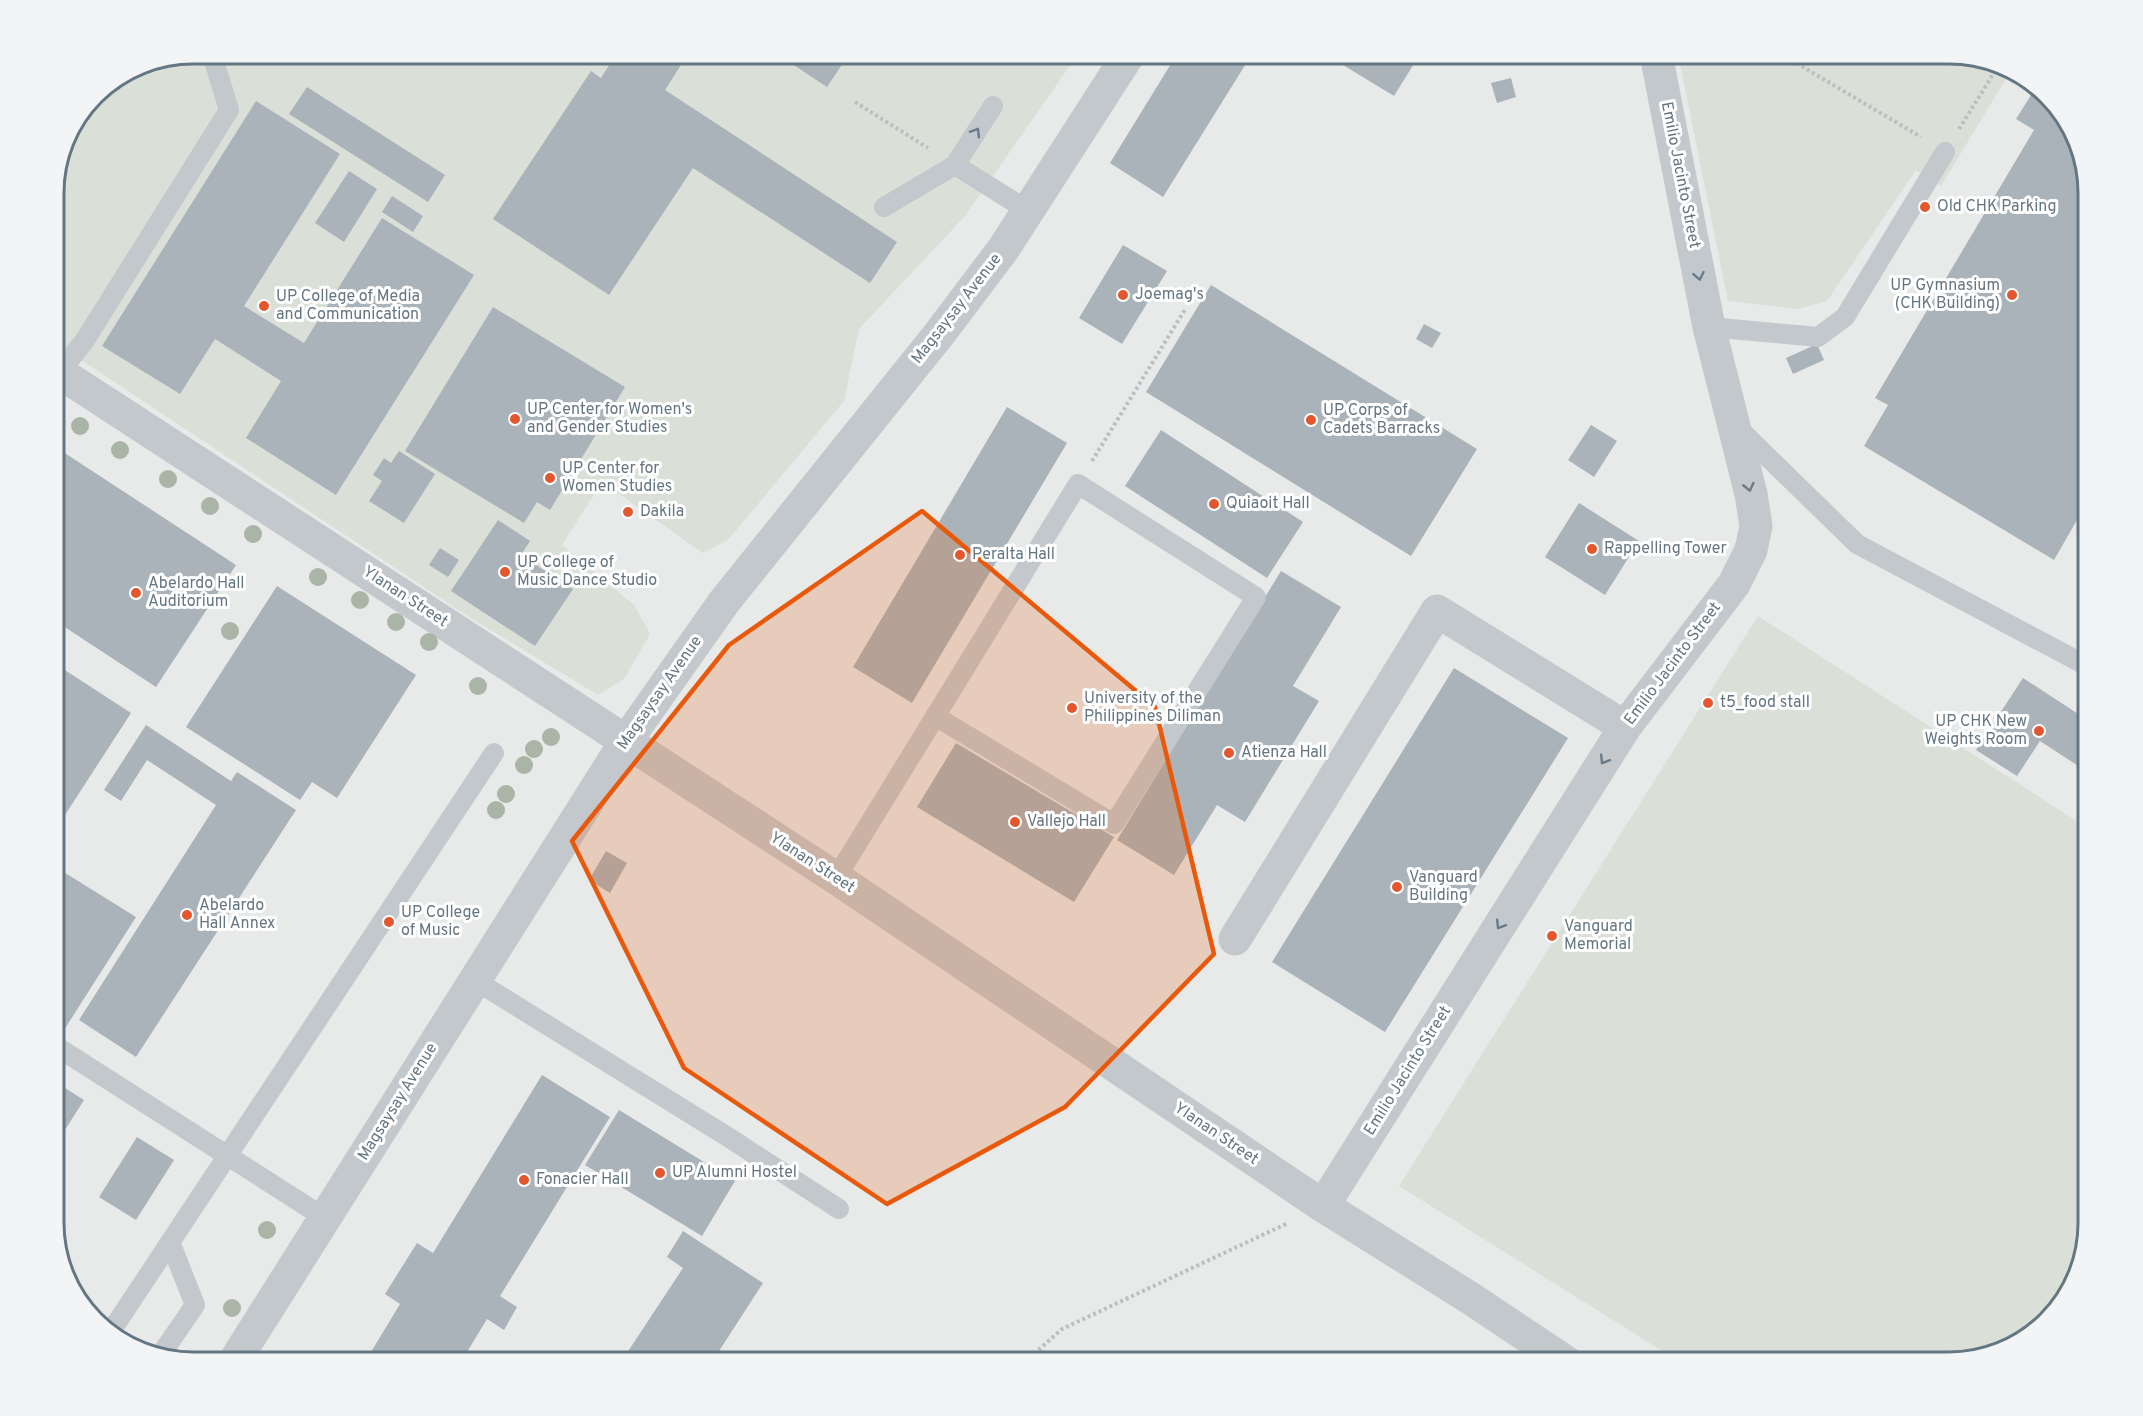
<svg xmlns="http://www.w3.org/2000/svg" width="2143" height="1416" font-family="Overpass,sans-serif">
	<rect width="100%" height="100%" fill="#fafaf8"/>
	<path fill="#e8e9e9" d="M193 54H1950L2027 77 2071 124 2089 193V1223L2066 1300 2019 1344 1950 1362H193L116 1339 72 1292 54 1232V184L65 140 95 95 140 64Z"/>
	<path fill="#dadfd7" d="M193 54H1078L965 216 859 329 844 401 728 540 703 553 602 482 562 545 634 605 650 634 624 679 598 695 469 617 54 342V184L65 140 95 95 140 64Z
		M1678 54H1950L2010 72 1941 186 1916 170 1827 301 1797 309 1728 301Z
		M1758 616 2089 829V1223L2066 1300 2019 1344 1950 1362H1680L1399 1186Z"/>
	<path fill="#aab3b9" d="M616 54H688L665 90 897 242 870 283 693 168 609 295 493 219 591 71 601 78Z
		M777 54H849L827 87Z
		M1177 54H1252L1163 197 1110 163Z
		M1325 54H1420L1394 96Z
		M1511 78 1516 97 1497 103 1491 83Z
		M307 87 445 175 428 202 289 114Z
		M2036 87 2071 124 2089 193V528L2077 520 2054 560 1864 446 1888 405 1875 398 2034 130 2016 119Z
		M256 101 340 154 244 306 304 343 382 218 474 275 336 495 246 438 281 381 215 339 180 394 102 346Z
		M349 171 377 189 344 242 315 223Z
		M392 196 423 216 413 232 382 212Z
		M1123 245 1167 271 1122 344 1079 318Z
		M1211 285 1477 449 1411 556 1146 392Z
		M493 307 625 387 550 510 537 502 524 523 405 451Z
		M1424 324 1441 333 1432 348 1416 339Z
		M1817 344 1824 360 1793 374 1786 358Z
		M1007 407 1067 443 912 703 853 667Z
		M1591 425 1617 441 1594 477 1568 460Z
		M1161 430 1303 522 1267 578 1125 486Z
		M54 446 236 565 156 687 54 620Z
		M399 451 435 474 404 523 369 501 382 481 373 475 384 458 391 463Z
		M1579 503 1639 541 1605 595 1545 557Z
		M498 520 530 541 521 555 573 589 535 646 451 591Z
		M440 548 459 560 448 577 429 565Z
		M1281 571 1341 607 1293 686 1319 701 1245 822 1217 805 1174 875 1117 840Z
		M277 586 416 675 337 798 312 782 300 800 186 727Z
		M54 663 131 713 54 832Z
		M1454 668 1568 738 1385 1032 1272 962Z
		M2023 678 2089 721V773L2040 741 2017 776 1976 750Z
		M146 725 231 781 237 772 296 810 136 1057 79 1020 216 805 147 760 121 801 104 790Z
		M956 743 1114 837 1074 902 917 807Z
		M606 851 627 863 610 893 589 880Z
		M54 866 136 917 64 1030 54 1024Z
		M542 1075 610 1117 500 1296 517 1307 504 1330 487 1319 461 1362H365L400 1304 385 1294 417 1243 433 1253Z
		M54 1081 84 1100 54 1147Z
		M619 1110 735 1181 702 1236 585 1165Z
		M137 1137 174 1160 136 1220 99 1197Z
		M683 1231 763 1283 712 1362H621L683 1268 667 1257Z"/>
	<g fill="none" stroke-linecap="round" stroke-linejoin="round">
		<path stroke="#bbbfc2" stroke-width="4" stroke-dasharray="3 3" stroke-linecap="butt" d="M1781 54 1921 137
			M855 102 928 148
			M1959 129 1997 68
			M1092 461 1186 308
			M1025 1362 1062 1329 1288 1223"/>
		<path stroke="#c3c8cc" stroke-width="20" d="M955 165 1027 210
			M884 207 955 165 993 106
			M1709 327 1818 337 1845 317 1945 152
			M60 372 85 340 229 110 212 54
			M1738 428 1857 544 2089 667
			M836 878 1078 484 1256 597 1114 824 935 716
			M476 981 728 1137 839 1209
			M54 1045 325 1218
			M110 1333 494 753
			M162 1353 195 1305 170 1242"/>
		<path stroke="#c3c8cc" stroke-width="33" d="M54 369 836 878 1323 1206 1470 1298 1566 1362
			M1235 939 1437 611 1625 727
			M1323 1206 1625 727 1734 584 1751 550 1756 526 1751 494 1709 327 1656 54
			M234 1362 626 741 724 602 940 333 1004 248 1129 54"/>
	</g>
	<g fill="#aab4a7">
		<circle cx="80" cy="426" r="9"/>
		<circle cx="120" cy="450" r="9"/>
		<circle cx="168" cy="479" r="9"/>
		<circle cx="210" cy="506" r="9"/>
		<circle cx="253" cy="534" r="9"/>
		<circle cx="318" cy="577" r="9"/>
		<circle cx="360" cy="600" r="9"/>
		<circle cx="396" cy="622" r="9"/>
		<circle cx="230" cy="631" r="9"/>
		<circle cx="429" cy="642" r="9"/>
		<circle cx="478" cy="686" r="9"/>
		<circle cx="551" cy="737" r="9"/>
		<circle cx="534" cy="749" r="9"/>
		<circle cx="524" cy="765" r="9"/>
		<circle cx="506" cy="794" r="9"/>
		<circle cx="496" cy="810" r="9"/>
		<circle cx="267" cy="1230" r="9"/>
		<circle cx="232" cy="1308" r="9"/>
	</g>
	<defs><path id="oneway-chevron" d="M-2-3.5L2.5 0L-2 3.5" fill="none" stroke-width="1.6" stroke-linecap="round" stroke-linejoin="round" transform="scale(1.5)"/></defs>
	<g stroke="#6a7a87">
		<use href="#oneway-chevron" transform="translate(976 132) rotate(-58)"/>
		<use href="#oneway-chevron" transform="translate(1699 276) rotate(79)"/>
		<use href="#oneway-chevron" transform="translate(1749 487) rotate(77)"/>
		<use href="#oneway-chevron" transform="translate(1604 760) rotate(122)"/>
		<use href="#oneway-chevron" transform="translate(1500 925) rotate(122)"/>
	</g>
	<path fill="#e8590c" fill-opacity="0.2" stroke="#e8590c" stroke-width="4.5" stroke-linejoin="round" d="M922 511 1155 707 1214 954 1065 1107 887 1204 684 1068 572 841 729 645Z"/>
	<g fill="#e4572e" stroke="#fff" stroke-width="2">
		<circle cx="1925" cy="207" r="6"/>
		<circle cx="1123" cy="295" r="6"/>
		<circle cx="2012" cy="295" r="6"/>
		<circle cx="264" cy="306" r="6"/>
		<circle cx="515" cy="419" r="6"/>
		<circle cx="1311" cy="420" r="6"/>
		<circle cx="550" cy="478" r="6"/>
		<circle cx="1214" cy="504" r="6"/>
		<circle cx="628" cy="512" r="6"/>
		<circle cx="1592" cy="549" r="6"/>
		<circle cx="960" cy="555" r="6"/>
		<circle cx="505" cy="572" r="6"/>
		<circle cx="136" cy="593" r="6"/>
		<circle cx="1708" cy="703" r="6"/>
		<circle cx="1072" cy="708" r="6"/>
		<circle cx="2039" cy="731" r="6"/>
		<circle cx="1229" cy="753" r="6"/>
		<circle cx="1015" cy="822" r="6"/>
		<circle cx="1397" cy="887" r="6"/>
		<circle cx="187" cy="915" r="6"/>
		<circle cx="389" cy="922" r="6"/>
		<circle cx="1552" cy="936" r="6"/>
		<circle cx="660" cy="1173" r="6"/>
		<circle cx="524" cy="1180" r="6"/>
	</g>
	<g text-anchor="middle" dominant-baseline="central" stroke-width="6" stroke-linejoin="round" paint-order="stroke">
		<g font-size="16" fill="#657683" stroke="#fff">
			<text transform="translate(1680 175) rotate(79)">Emilio Jacinto Street</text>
			<text transform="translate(957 309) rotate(-52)">Magsaysay Avenue</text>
			<text transform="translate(405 597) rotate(33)">Ylanan Street</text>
			<text transform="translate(1673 664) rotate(-53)">Emilio Jacinto Street</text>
			<text transform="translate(660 693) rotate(-55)">Magsaysay Avenue</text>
			<text transform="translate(812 863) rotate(33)">Ylanan Street</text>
			<text transform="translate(1408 1071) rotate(-58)">Emilio Jacinto Street</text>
			<text transform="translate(398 1102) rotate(-58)">Magsaysay Avenue</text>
			<text transform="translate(1216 1134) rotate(34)">Ylanan Street</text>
		</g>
		<g font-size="16" fill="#657683" stroke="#fff" text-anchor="start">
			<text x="1937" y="207">Old CHK Parking</text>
			<text x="2000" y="286" text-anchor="end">UP Gymnasium<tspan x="2000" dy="18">(CHK Building)</tspan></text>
			<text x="1135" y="295">Joemag's</text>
			<text x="276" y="297">UP College of Media<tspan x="276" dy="18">and Communication</tspan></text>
			<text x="527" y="410">UP Center for Women's<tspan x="527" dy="18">and Gender Studies</tspan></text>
			<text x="1323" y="411">UP Corps of<tspan x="1323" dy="18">Cadets Barracks</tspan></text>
			<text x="562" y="469">UP Center for<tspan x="562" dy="18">Women Studies</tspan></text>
			<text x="1226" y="504">Quiaoit Hall</text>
			<text x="640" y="512">Dakila</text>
			<text x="1604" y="549">Rappelling Tower</text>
			<text x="972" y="555">Peralta Hall</text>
			<text x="517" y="563">UP College of<tspan x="517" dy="18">Music Dance Studio</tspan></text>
			<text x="148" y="584">Abelardo Hall<tspan x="148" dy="18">Auditorium</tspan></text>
			<text x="1084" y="699">University of the<tspan x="1084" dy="18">Philippines Diliman</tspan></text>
			<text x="1720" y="703">t5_food stall</text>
			<text x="2027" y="722" text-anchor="end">UP CHK New<tspan x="2027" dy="18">Weights Room</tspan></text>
			<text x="1241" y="753">Atienza Hall</text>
			<text x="1027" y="822">Vallejo Hall</text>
			<text x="1409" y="878">Vanguard<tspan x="1409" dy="18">Building</tspan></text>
			<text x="199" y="906">Abelardo<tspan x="199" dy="18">Hall Annex</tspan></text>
			<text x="401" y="913">UP College<tspan x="401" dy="18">of Music</tspan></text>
			<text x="1564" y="927">Vanguard<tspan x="1564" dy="18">Memorial</tspan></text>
			<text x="672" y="1173">UP Alumni Hostel</text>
			<text x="536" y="1180">Fonacier Hall</text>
		</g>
	</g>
	<path d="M0 0H2143V1416H0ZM193 64H1949A129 129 0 0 1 2078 193V1223A129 129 0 0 1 1949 1352H193A129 129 0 0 1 64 1223V193A129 129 0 0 1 193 64Z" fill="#f3f4f5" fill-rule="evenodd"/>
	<path fill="none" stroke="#657683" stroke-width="3" d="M193 64H1949A129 129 0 0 1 2078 193V1223A129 129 0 0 1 1949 1352H193A129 129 0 0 1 64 1223V193A129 129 0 0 1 193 64Z"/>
</svg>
